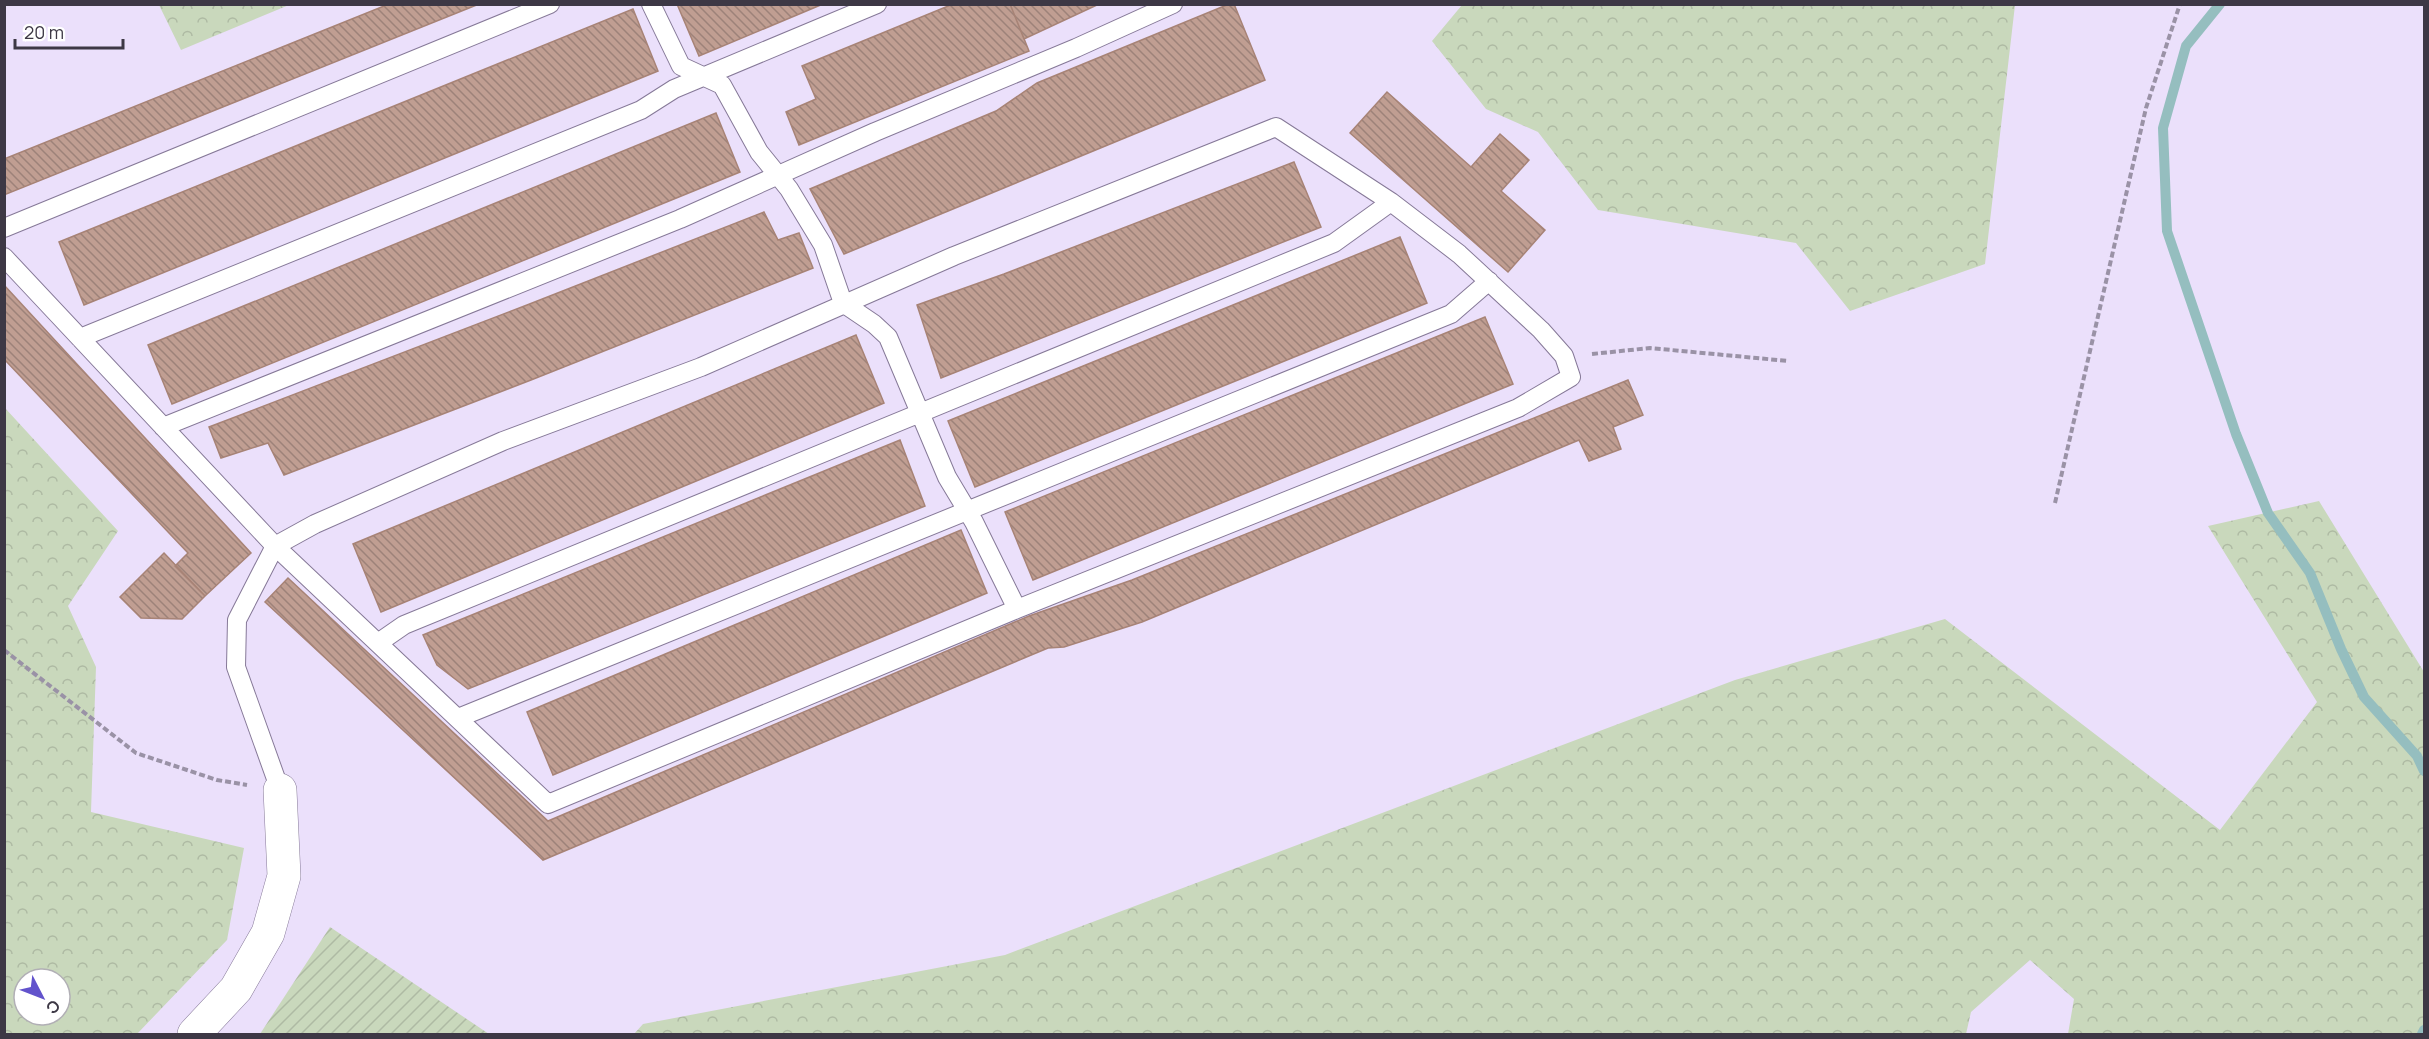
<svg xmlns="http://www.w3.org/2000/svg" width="2429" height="1039" font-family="Manrope,sans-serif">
	<defs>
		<pattern id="forest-crowns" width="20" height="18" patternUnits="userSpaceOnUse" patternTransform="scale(1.5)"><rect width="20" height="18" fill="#c9d8bc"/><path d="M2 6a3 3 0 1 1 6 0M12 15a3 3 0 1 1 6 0" fill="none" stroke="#aebaa3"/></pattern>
		<pattern id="garden-furrows" width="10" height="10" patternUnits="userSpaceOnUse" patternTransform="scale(1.5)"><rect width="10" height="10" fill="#c9d8bc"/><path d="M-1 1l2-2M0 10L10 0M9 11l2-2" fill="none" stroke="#aebaa3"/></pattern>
		<pattern id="building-back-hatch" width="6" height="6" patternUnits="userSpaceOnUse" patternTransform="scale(1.5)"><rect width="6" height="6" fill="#c09e92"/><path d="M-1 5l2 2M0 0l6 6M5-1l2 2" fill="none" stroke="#9d8279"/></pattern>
	</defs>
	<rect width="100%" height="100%" fill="#ebe0fb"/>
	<path fill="url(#forest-crowns)" fill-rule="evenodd" d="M159 5H289L181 50Z
		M1462 5H2015L1985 264 1850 311 1796 243 1598 210 1538 132 1486 109 1432 41Z
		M5 408 118 531 68 606 96 667 91 812 244 848 227 940 137 1034H5ZM24 979H60V1015H24Z
		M2319 501 2424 672V1034H2068L2074 999 2030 960 1971 1012 1966 1034H634L643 1024 1005 955 1735 680 1945 619 2220 830 2317 702 2208 526Z"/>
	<path fill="url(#garden-furrows)" d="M330 927 489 1034H260Z"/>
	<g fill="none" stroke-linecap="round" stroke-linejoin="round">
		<path stroke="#95bebf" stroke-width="10" d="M2220 4 2186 46 2163 128 2167 231 2236 434 2268 513 2310 573 2341 649 2364 697 2417 756 2424 771
			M2422 1034 2424 1030"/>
	</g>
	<path fill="url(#building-back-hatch)" stroke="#a78376" stroke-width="1.5" d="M389 4H479L4 195V159Z
		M677 4H823L699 56Z
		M953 4H1010L1029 51 799 145 786 112 816 99 802 66Z
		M1010 4H1099L1024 39Z
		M1229 4H1234L1265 80 844 254 810 189 996 111 1037 83Z
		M633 9 658 71 84 305 59 242Z
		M1387 92 1471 167 1500 134 1529 160 1501 191 1545 230 1508 272 1350 133Z
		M716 113 740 172 172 404 148 345Z
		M1294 162 1321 227 941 378 917 305 1004 274Z
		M764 212 778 240 799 233 813 268 531 380 284 475 268 443 221 458 209 427 527 305Z
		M1400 237 1427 303 975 487 948 421Z
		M4 285 251 553 205 596 175 566 188 553 4 359Z
		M1485 317 1513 384 1033 580 1005 512Z
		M856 335 884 403 381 612 353 544Z
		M1628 380 1643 415 1613 427 1621 449 1589 461 1579 440 1142 622 1064 647 1048 648 543 860 265 602 288 578 548 821 1029 616 1132 580Z
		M900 440 925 506 468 689 437 665 423 635Z
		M961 530 987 593 553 775 527 712Z
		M164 553 205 596 182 619 141 618 120 597Z"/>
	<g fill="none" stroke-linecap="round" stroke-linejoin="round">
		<defs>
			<path id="service" d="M651 4 681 66 722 85 759 152 789 189 823 245 843 303 874 324 888 337 947 477 974 522 1017 609
				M4 228 550 4
				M4 257 275 546 548 804 1017 609 1518 408 1571 377 1564 356 1541 330 1459 254 1391 202 1276 127 954 256 701 367 503 441 315 524 275 546 237 620 236 667 280 790
				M80 338 641 110 674 89 877 4
				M163 427 680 219 875 132 1076 48 1173 4
				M378 643 404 625 1334 243 1391 202
				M458 718 1451 314 1489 281"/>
			<path id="minor" d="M194 1034 236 989 268 933 284 876 280 790"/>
		</defs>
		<use href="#service" stroke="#867998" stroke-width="20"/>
		<use href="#minor" stroke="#867998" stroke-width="34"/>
		<path stroke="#9a92a6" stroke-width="4" stroke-dasharray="6 3" stroke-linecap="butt" d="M1592 354 1650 348 1788 361
			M2055 503 2146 108 2180 4
			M4 650 136 753 217 780 247 785"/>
		<use href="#service" stroke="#fff" stroke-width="18"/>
		<use href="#minor" stroke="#fff" stroke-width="33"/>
	</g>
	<rect width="2429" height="1039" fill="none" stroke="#3d3845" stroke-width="12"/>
	<g transform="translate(42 997) rotate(132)"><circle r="28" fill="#ffffff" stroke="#b1afb5" stroke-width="1.5"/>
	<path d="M0-4.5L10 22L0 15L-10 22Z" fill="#6253cc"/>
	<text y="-9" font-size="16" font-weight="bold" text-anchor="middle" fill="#3d3845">С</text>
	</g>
	<path d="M15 39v9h108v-9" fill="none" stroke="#3d3845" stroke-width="3"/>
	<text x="24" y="39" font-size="18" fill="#3d3845" stroke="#ffffff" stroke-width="4.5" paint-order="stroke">20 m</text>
</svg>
